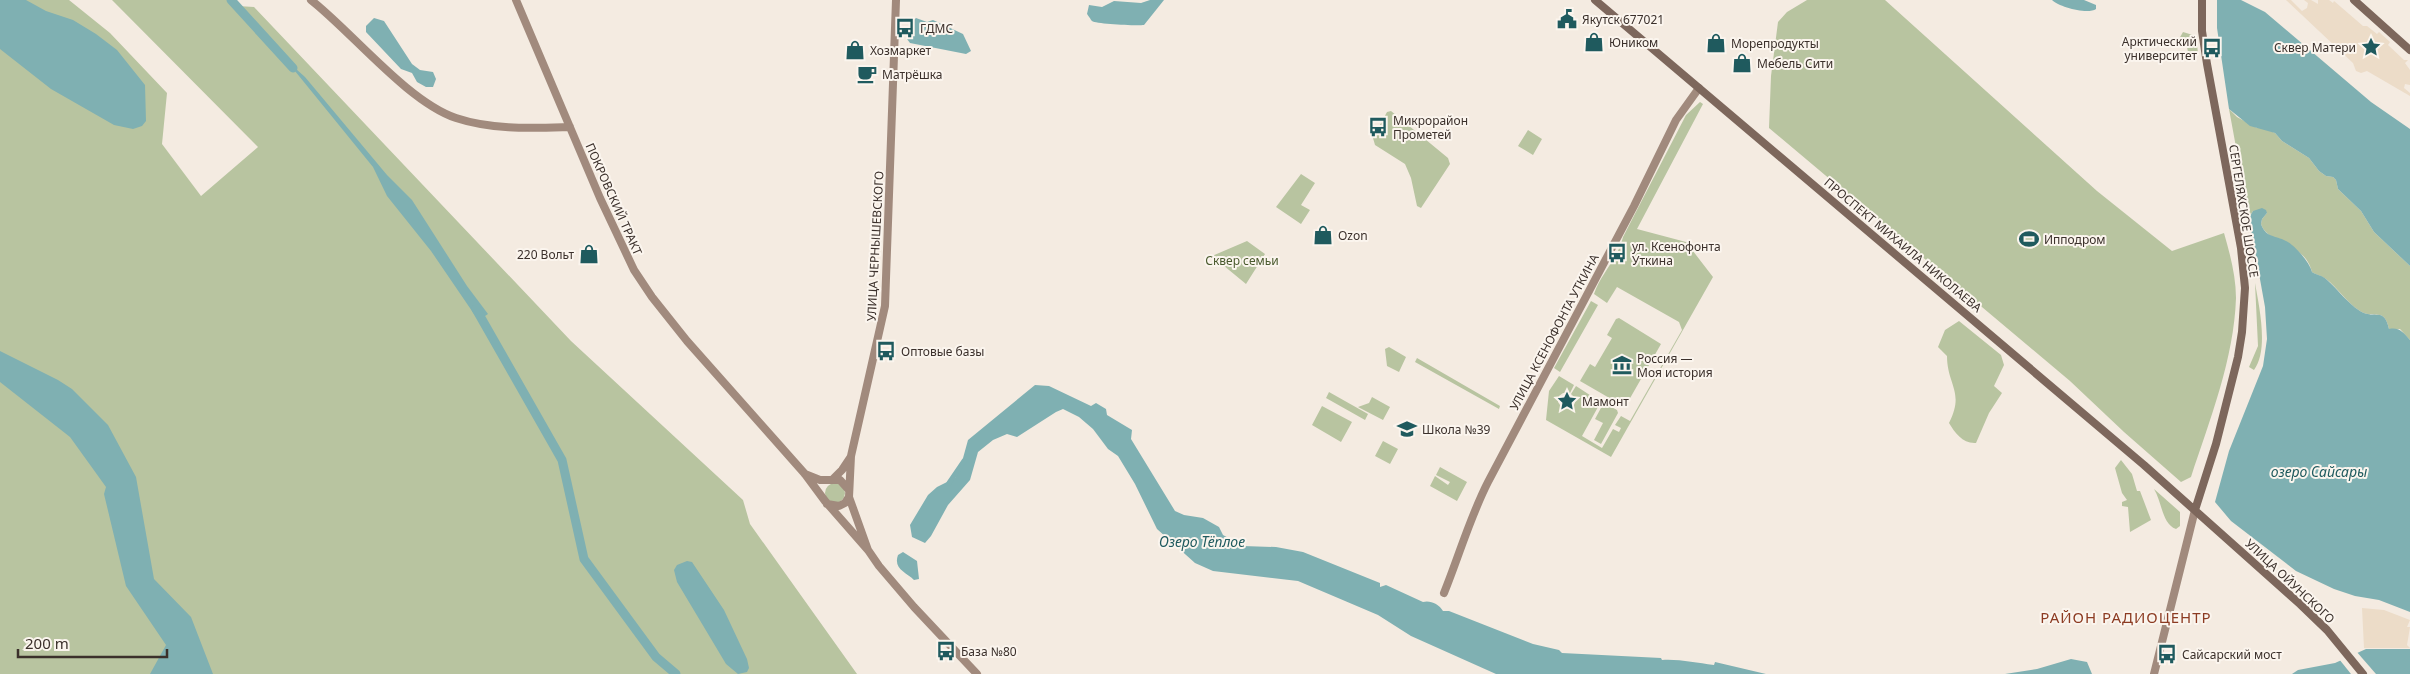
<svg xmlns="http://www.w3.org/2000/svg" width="2410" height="674" font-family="'Noto Sans',sans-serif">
	<rect width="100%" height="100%" fill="#f4ebe1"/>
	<path fill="#b8c4a0" d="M0 0H69L110 33 167 93 162 144 201 196 258 147 112 0H230L238 6 254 7 571 341 743 500 750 524 857 674H0Z
		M1807 0H1885L2097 191 2172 251 2224 233C2230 254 2236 276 2236 298 2234 359 2210 419 2191 477L2181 482 2124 432 2070 381 1769 128 1771 76 1778 22 1787 12Z
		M2183 32 2196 36 2198 53 2195 57H2189L2187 47 2179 39Z
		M1700 102 1703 104 1637 229 1686 242 1713 277 1611 457 1546 420 1549 391 1559 376 1574 385 1570 393H1563L1559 396 1558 402 1562 408 1570 409C1576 405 1577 399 1571 394L1576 386 1599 401V406L1592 403 1591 404 1598 407 1582 436 1602 448 1613 429 1619 432 1621 428 1615 425 1621 416 1630 421 1682 330 1679 322 1617 287 1607 303 1594 294C1601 273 1618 259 1623 237L1686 115Z
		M2229 109 2237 117 2257 128H2264L2275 133 2282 141 2309 158 2319 171 2326 176 2333 177 2336 180 2338 189 2361 211 2374 232 2410 266V340L2400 329H2389C2384 306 2375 320 2360 311 2346 302 2338 288 2326 279 2321 275 2316 275 2312 272 2305 242 2267 244 2261 224L2262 219 2267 213 2253 211 2249 218Z
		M1391 111 1448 158 1450 164 1421 208 1417 206 1411 178 1405 164 1375 145 1373 138 1387 112Z
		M1528 130 1542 139 1533 155 1518 146Z
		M1301 174 1315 183 1301 205 1310 210 1301 224 1276 207Z
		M1247 241 1265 254 1246 284 1212 256Z
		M2255 283C2259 306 2269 350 2254 370L2249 367 2258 346Z
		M1591 301 1598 305 1560 372 1554 368Z
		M1619 318 1661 344 1625 407 1580 381 1590 364 1595 367 1612 338 1607 335 1616 319Z
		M1959 321 2001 355 2004 365 1994 386 2002 393 1989 413 1976 443C1963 444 1955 433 1949 423 1965 392 1947 385 1947 356L1938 347 1945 330Z
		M1389 347 1406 357 1399 372 1387 366 1385 349Z
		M1417 358 1500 406 1499 409 1415 362Z
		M1329 392 1368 414 1365 420 1326 398Z
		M1372 397 1390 407 1383 420 1358 407 1369 403Z
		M1606 404 1617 410 1618 413 1601 444 1594 440 1603 423 1595 419 1602 406Z
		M1322 406 1352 422 1341 442 1312 425Z
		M1383 441 1398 449 1390 464 1375 456Z
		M2121 460 2132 474 2137 491H2140L2151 520 2130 532 2128 507 2122 506V502L2127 500 2122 493 2115 468Z
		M1440 467 1467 482 1457 501 1430 486 1435 476 1448 485 1450 482 1436 475Z
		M825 493a10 10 0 1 1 20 0a10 10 0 1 1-20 0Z
		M2154 489 2180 512V526L2176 529C2162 524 2162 502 2154 489Z"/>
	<path fill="#ecdcc8" d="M2286 0H2291L2302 11 2307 8 2308 3 2304 0H2311L2318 4V0H2329L2333 3 2334 1 2363 26H2367L2377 34 2379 32 2390 42 2388 45 2404 60H2408L2405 63 2410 70V85L2405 84 2404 88 2410 93V96L2367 71 2361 73 2356 71 2353 63Z
		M2362 608 2384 610 2410 620 2407 627H2410L2407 645 2410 648H2364Z"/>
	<path fill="#7fb0b2" d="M0 0H26L46 11 73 20 96 34 117 50 145 85 146 121 142 126 133 129 114 125 51 89 0 49Z
		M1150 0H1164L1144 25C1136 26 1096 24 1092 21 1091 20 1088 15 1087 14L1089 5 1102 7 1114 1 1141 3Z
		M2052 0H2084L2096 5V9C2088 15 2059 7 2052 0Z
		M2217 0H2241L2265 12 2371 102 2410 129V266L2374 232 2361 211 2338 189 2336 180 2333 177 2326 176 2319 171 2309 158 2282 141 2275 133 2250 126 2229 109 2217 28Z
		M374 18 384 21 412 64 420 70 433 72 436 79 433 87H426L417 82 412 73 401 69 366 32V26Z
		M916 18 927 22 933 20 963 34 971 51 966 54 910 43 907 39C906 30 909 24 916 18Z
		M286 60 305 77 387 175 412 200 467 286 488 314 479 320 474 314 431 251 387 196 373 167Z
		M2262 208 2266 210 2267 213 2262 219 2261 224C2266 238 2275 235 2286 241 2295 245 2310 263 2312 272 2316 275 2322 275 2326 279 2338 289 2346 302 2360 311 2375 320 2384 306 2389 329 2399 327 2403 332 2410 340V612L2379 600 2355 596 2334 589 2296 571 2231 521 2215 502 2229 451 2263 366 2267 339 2265 307 2249 218 2253 211Z
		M0 351 58 380 72 389 108 425 136 477 154 579 191 617 213 674H150L166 645 126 586 104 494 106 487 70 437 0 382Z
		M1035 385 1049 386 1091 406 1096 403 1106 409 1107 415 1132 430 1131 439 1175 511 1184 515 1203 518 1219 527 1223 535 1243 546 1276 547 1303 552 1380 583V587L1386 585 1423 602C1430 600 1439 604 1443 611H1449L1533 644 1559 650 1562 653 1661 658 1662 660C1680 659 1696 663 1714 665L1715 662 1766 674H1496L1411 636 1378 615 1298 581 1213 571 1195 563 1157 529 1135 484 1118 456 1108 449 1093 429 1079 417 1063 409 1056 412 1017 437 1007 434 993 440 978 452 970 480 948 505 931 536 925 543 912 537 910 525 928 495 937 487 955 478 960 469 968 440Z
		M903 552 917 561 919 579 914 580C906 572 893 569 898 555Z
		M687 561 692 562 724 610 747 659 749 668 747 672 738 674 726 664 677 582 674 570 677 565Z
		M2366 649H2410V674H2292L2298 670 2335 663Z
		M2071 659 2087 662 2092 674H2005L2037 669Z"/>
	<path fill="#f4ebe1" d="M2356 651 2376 674H2351L2339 659Z"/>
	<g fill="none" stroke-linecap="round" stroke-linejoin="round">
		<path stroke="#7fb0b2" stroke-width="5" d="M949 483 964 461"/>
		<path stroke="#7fb0b2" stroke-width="9" d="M231 0 293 68
			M476 309 562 460 584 559 656 657 676 674"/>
		<path stroke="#a18a7d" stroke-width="8" d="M311 0C352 32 408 102 456 118 492 130 532 128 570 127
			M516 0 600 198 634 270 652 297 687 341 805 474 825 501 868 550
			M805 474 820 480H840L849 490
			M832 480 842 470 850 458
			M849 497 868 550 879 566 914 607 977 674
			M827 504 839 506 845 503 849 497 851 456 885 306 896 0
			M1444 593C1459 556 1470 517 1488 482L1634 206 1676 120 1699 88
			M2154 674 2195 510"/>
		<path stroke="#7d675c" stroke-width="8" d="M1595 0 2144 465 2300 604 2327 630 2363 674
			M2354 0 2410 50
			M2195 510 2216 444 2238 357 2242 332 2245 288 2241 248 2207 64 2202 31V0"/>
	</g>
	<defs>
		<symbol id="civic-bare" viewBox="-9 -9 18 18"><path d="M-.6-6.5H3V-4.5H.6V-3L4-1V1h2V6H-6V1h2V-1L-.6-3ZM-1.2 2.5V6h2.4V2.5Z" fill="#1f5a5e" stroke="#fbf5ee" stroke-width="2.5" paint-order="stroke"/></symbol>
		<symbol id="bus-bare" viewBox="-9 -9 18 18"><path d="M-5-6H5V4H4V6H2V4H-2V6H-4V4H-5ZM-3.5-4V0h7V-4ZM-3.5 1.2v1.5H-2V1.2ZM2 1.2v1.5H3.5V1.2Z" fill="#1f5a5e" stroke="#fbf5ee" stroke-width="2.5" paint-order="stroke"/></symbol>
		<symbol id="shop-bare" viewBox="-9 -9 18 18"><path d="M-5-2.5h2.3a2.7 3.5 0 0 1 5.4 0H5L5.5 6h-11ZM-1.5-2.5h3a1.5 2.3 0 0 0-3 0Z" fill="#1f5a5e" stroke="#fbf5ee" stroke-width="2.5" paint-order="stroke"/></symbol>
		<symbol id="sight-bare" viewBox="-9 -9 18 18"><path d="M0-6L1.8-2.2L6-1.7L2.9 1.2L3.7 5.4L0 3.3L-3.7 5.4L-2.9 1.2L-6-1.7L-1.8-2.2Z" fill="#1f5a5e" stroke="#fbf5ee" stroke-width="2.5" paint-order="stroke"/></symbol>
		<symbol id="cafe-bare" viewBox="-9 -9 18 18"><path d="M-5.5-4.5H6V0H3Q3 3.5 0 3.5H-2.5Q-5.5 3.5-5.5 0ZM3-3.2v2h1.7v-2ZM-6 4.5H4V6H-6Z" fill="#1f5a5e" stroke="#fbf5ee" stroke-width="2.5" paint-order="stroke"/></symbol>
		<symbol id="stadium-bare" viewBox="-9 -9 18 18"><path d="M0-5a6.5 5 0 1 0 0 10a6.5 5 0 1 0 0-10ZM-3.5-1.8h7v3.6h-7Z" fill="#1f5a5e" stroke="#fbf5ee" stroke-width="2.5" paint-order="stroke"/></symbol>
		<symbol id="museum-bare" viewBox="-9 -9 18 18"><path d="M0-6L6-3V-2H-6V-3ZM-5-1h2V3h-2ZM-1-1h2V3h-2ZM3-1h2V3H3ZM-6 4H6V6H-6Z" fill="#1f5a5e" stroke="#fbf5ee" stroke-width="2.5" paint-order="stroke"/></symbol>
		<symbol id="school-bare" viewBox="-9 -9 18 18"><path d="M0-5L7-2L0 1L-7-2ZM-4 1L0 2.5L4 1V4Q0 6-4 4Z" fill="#1f5a5e" stroke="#fbf5ee" stroke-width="2.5" paint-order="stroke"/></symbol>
	</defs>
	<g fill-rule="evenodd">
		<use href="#civic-bare" x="1553" y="5" width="28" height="28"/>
		<use href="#bus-bare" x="891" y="14" width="28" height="28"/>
		<use href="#shop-bare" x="1580" y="28" width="28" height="28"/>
		<use href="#shop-bare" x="1702" y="29" width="28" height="28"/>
		<use href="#sight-bare" x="2357" y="33" width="28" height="28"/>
		<use href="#bus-bare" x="2198" y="34" width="28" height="28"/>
		<use href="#shop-bare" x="841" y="36" width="28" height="28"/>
		<use href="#shop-bare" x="1728" y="49" width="28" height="28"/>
		<use href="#cafe-bare" x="853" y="60" width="28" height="28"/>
		<use href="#bus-bare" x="1364" y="113" width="28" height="28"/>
		<use href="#shop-bare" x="1309" y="221" width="28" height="28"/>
		<use href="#stadium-bare" x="2015" y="225" width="28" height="28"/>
		<use href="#bus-bare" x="1603" y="239" width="28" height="28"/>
		<use href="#shop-bare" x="575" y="240" width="28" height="28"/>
		<use href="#bus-bare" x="872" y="337" width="28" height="28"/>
		<use href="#museum-bare" x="1608" y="351" width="28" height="28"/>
		<use href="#sight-bare" x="1553" y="387" width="28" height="28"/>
		<use href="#school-bare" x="1393" y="415" width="28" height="28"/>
		<use href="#bus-bare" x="932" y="637" width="28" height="28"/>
		<use href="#bus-bare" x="2153" y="640" width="28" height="28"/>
	</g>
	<g text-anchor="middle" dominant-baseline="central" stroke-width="4" stroke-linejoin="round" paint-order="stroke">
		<g font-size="12" fill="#3b302b" stroke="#fbf5ee" text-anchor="start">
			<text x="1582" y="19">Якутск 677021</text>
			<text x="920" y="28">ГДМС</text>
			<text x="2197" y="41" text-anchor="end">Арктический<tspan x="2197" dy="14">университет</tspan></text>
			<text x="1609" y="42">Юником</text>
			<text x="1731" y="43">Морепродукты</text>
			<text x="2356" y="47" text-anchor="end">Сквер Матери</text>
			<text x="870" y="50">Хозмаркет</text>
			<text x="1757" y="63">Мебель Сити</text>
			<text x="882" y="74">Матрёшка</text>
			<text x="1393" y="120">Микрорайон<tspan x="1393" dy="14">Прометей</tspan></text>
			<text x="1338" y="235">Ozon</text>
			<text x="2044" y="239">Ипподром</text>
			<text x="1632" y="246">ул. Ксенофонта<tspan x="1632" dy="14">Уткина</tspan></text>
			<text x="574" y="254" text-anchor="end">220 Вольт</text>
			<text x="901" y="351">Оптовые базы</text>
			<text x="1637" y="358">Россия —<tspan x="1637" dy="14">Моя история</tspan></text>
			<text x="1582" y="401">Мамонт</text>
			<text x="1422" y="429">Школа №39</text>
			<text x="961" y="651">База №80</text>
			<text x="2182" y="654">Сайсарский мост</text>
		</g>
		<g font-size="12" fill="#3b302b" stroke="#fbf5ee">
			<text transform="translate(614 199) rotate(66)">ПОКРОВСКИЙ ТРАКТ</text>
			<text transform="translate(2244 211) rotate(81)">СЕРГЕЛЯХСКОЕ ШОССЕ</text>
			<text transform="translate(1903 245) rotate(40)">ПРОСПЕКТ МИХАИЛА НИКОЛАЕВА</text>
			<text transform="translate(875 246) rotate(-87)">УЛИЦА ЧЕРНЫШЕВСКОГО</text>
			<text transform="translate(1554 332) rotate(-62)">УЛИЦА КСЕНОФОНТА УТКИНА</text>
			<text transform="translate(2290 581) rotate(43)">УЛИЦА ОЙУНСКОГО</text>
		</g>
		<g font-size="12" fill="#4a5a2e" stroke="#fbf5ee">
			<text x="1242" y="260">Сквер семьи</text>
		</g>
		<g font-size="14" font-style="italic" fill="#1f5a5e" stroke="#fbf5ee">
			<text x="2319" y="471">озеро Сайсары</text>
			<text x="1202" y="541">Озеро Тёплое</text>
		</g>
		<g font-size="15" letter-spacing="1" fill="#8c3b22" stroke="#fbf5ee">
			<text x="2126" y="617">РАЙОН РАДИОЦЕНТР</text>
		</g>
	</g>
	<path d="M18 649v8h149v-8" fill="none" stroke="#3b302b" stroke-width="2.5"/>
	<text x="25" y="649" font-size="15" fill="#3b302b" stroke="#fbf5ee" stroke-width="4" paint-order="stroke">200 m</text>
</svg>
